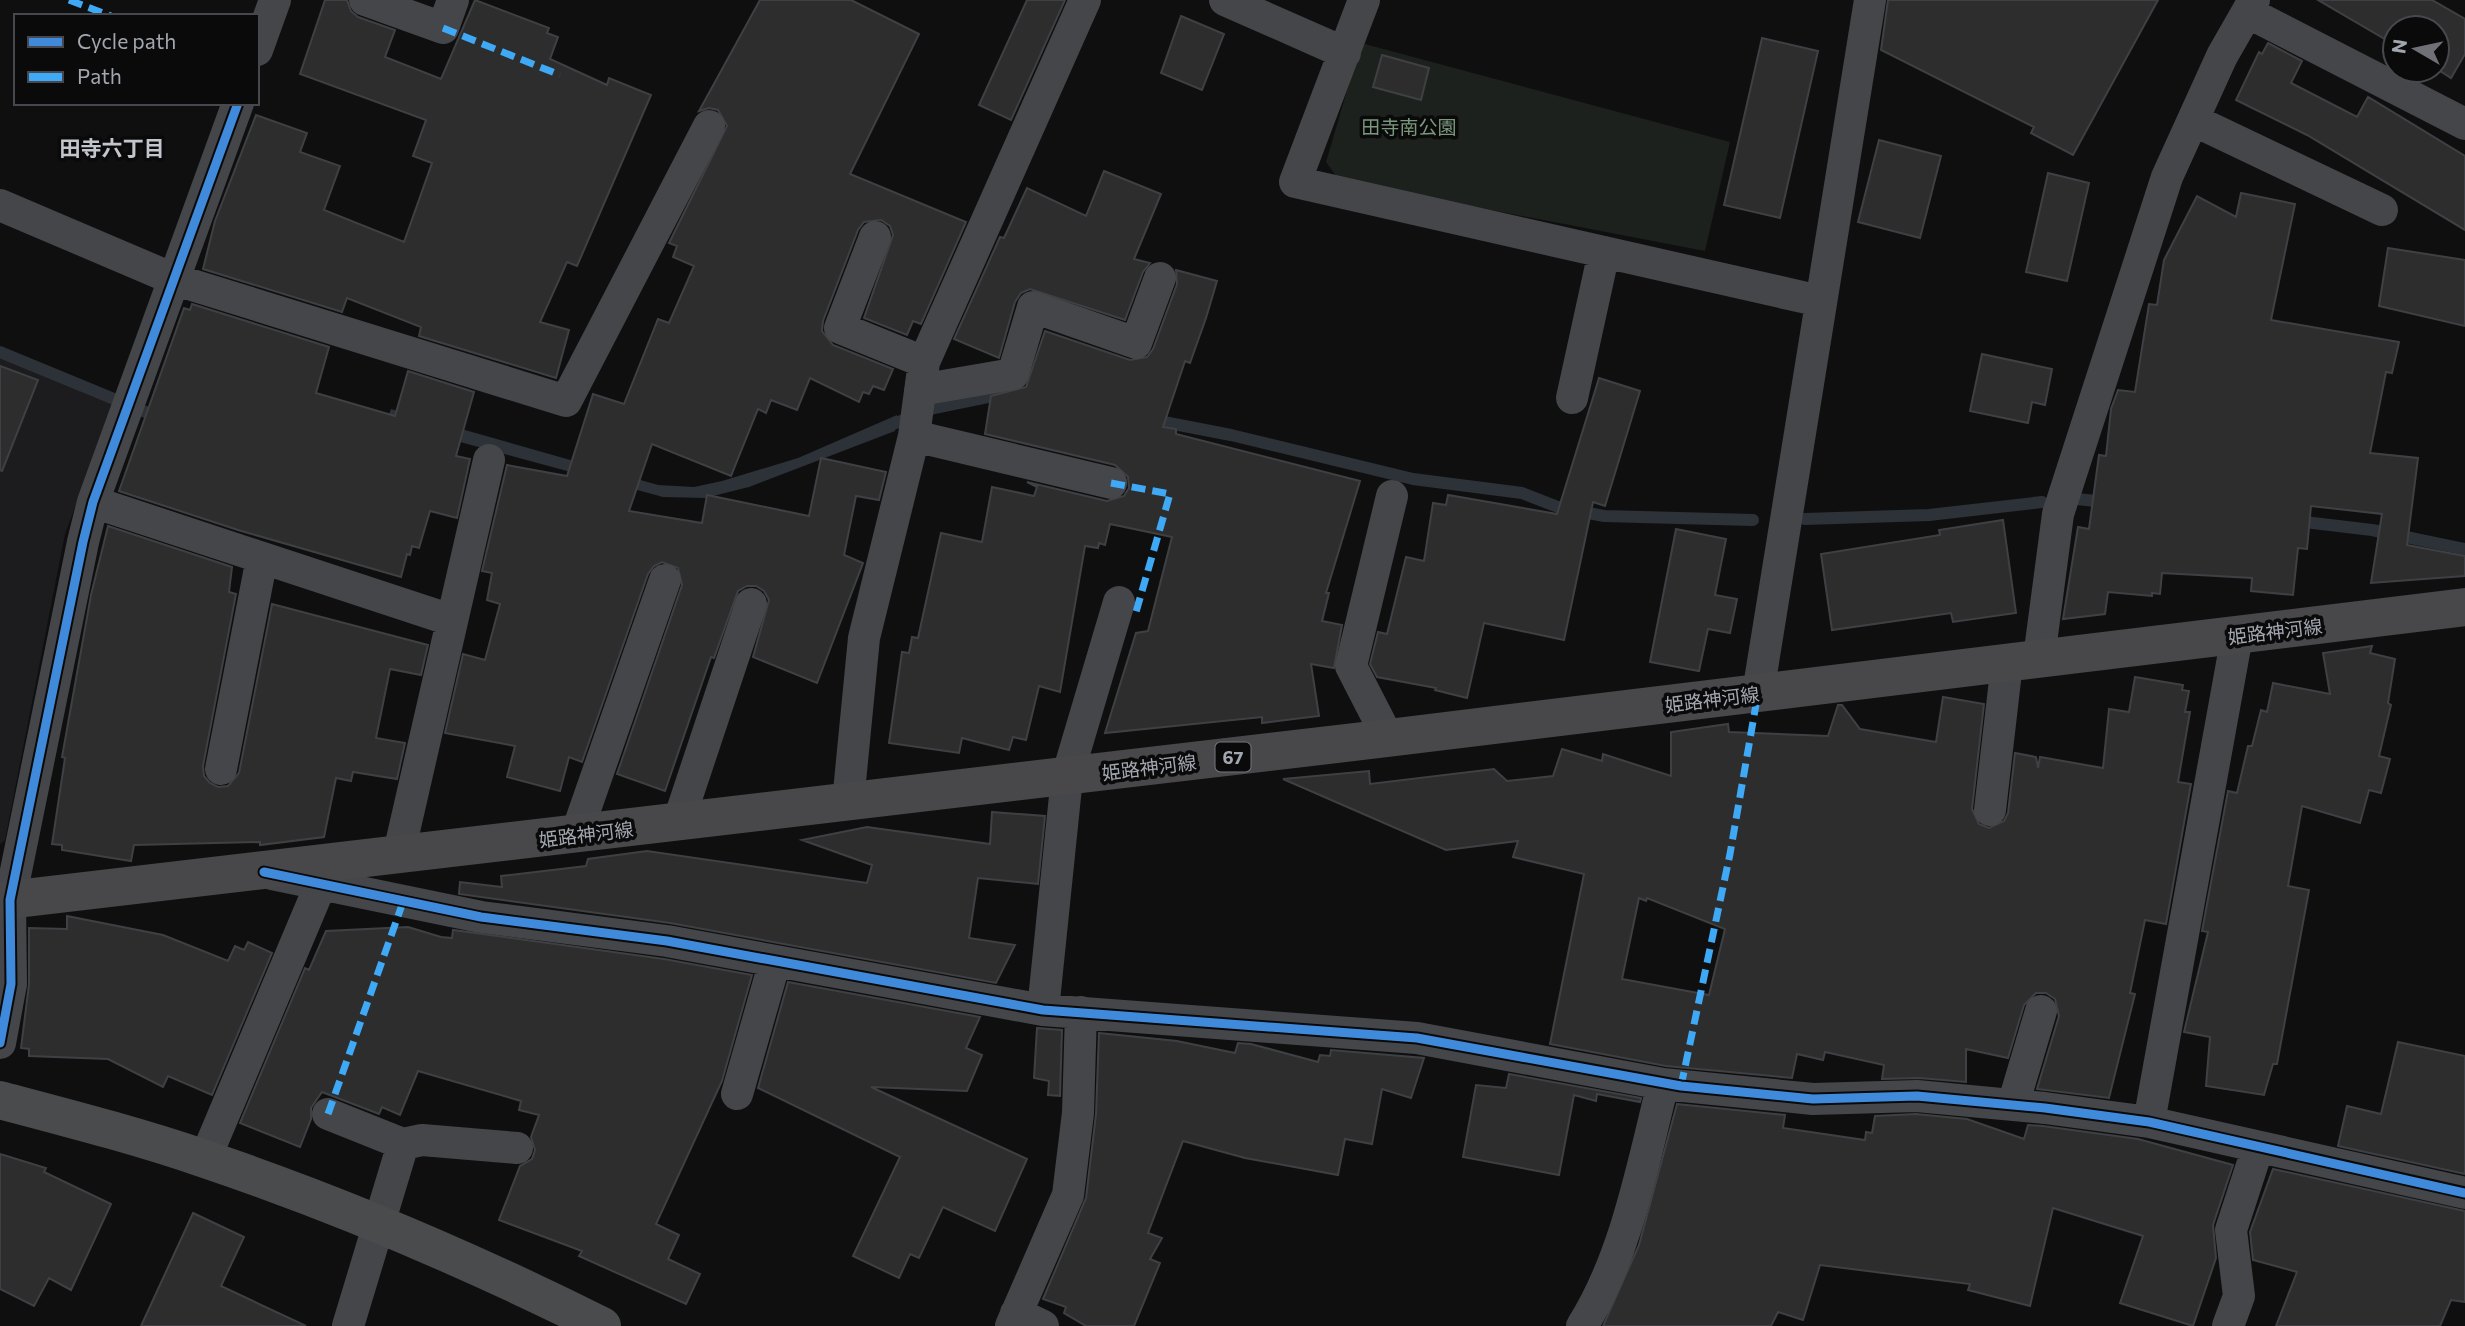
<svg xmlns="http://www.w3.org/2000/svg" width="2465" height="1326" font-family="Commissioner,'Noto Sans JP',sans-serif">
	<rect width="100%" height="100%" fill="#0f0f10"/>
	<path fill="#1c1c1e" d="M0 358 113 405 65 534 5 840 0 844Z"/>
	<path fill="#1c211d" d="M1361 43 1730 142 1705 251 1345 182 1337 177 1326 162Z"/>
	<path fill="#2c3237" d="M391 409 658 485 694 487 722 481 798 458 897 415 895 431 749 487 705 498 663 497 386 422Z"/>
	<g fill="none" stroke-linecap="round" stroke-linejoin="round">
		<path stroke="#2c3237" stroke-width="12" d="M0 352 160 418
			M1148 419 1231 435 1413 479 1522 493 1558 507 1604 516 1753 520
			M883 428 934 408 1007 393
			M2076 499 2107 502
			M1805 519 1929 515 2042 502
			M2296 521 2372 530 2465 549"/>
	</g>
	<path fill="#2d2d2e" stroke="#3f4043" stroke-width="2" fill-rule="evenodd" d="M325 0H347L351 11 358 17 395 30 385 57 441 79 475 0 549 28 547 33 558 37 550 59 607 85 609 78 651 95 577 266 567 262 540 322 569 330 556 378 419 336 421 327 347 298 342 312 203 269 215 221 256 115 307 133 300 152 340 166 324 210 404 242 432 163 413 156 426 120 300 74Z
		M760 0H851L919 34 850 174 966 222 921 324 913 321 907 335 864 318 893 235 890 226 881 220 864 222 858 230 823 321 822 331 833 345 893 369 884 390 873 386 869 394 863 392 859 402 810 378 797 410 771 400 766 413 758 409 731 476 652 444 629 511 702 523 707 495 809 516 821 458 886 472 879 500 856 496 844 555 863 563 817 683 753 657 769 600 764 591 756 586H747L738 591 714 658 711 657 665 791 617 774 682 585 678 568 662 562 654 566 648 574 582 762 569 757 560 791 507 777 515 746 445 733 463 654 485 660 500 604 487 600 492 573 482 571 507 465 567 476 593 394 624 404 658 319 669 323 694 266 673 257 677 246 669 243 727 126 718 110 709 108 699 111Z
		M1027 0H1065L1011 120 979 105Z
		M1888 0H2158L2073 155 2031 133 2034 127 1881 50Z
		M2318 0H2432L2465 19V54L2451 78 2437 69V28H2395V45Z
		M1181 16 1224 34 1202 90 1161 73Z
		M1762 38 1818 51 1780 218 1724 205Z
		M2268 43 2302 61 2291 83 2357 117 2368 97 2465 156V230L2307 135 2236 100 2259 52 2262 54Z
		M1382 55 1429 68 1421 100 1373 87Z
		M1879 140 1941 156 1920 238 1858 222Z
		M1104 171 1161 194 1134 259 1150 263 1143 272 1125 320 1030 289 1021 293 1015 302 999 358 954 339 1000 237 1004 238 1027 188 1086 216Z
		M2048 173 2089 183 2067 281 2026 272Z
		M2241 193 2295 204 2271 320 2399 342 2392 373 2386 372 2370 453 2418 458 2407 545 2465 556V576L2371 583 2382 514 2311 506 2307 549 2298 548 2293 595 2251 591 2252 578 2162 573 2160 594 2152 593V596L2108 592 2105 614 2063 619 2078 527 2089 529 2099 455 2106 456 2111 409 2118 390 2135 392 2149 304 2157 305 2164 260 2197 196 2236 217Z
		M2388 248 2465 260V326L2379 306Z
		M1176 270 1217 281 1206 318 1190 363 1185 361 1163 427 1176 429V434L1360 481 1326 593H1329L1322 621 1342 625 1334 668 1311 664 1319 716 1262 723V717L1105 733 1136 633 1148 631 1172 537 1110 524 1105 545 1099 543 1098 548 1085 546 1060 692 1039 686 1026 740 1013 737 1009 750 962 738 959 753 889 743 902 652 909 653 912 637 918 638 941 533 982 542 992 487 1034 496 1037 487 1027 482 1107 501 1124 496 1129 488 1128 477 1115 465 985 434 991 396 1026 387 1045 331 1130 360 1147 357 1153 349 1177 284Z
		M192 304 329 347 316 393 395 416 408 371 474 392 456 456 470 459 457 518 430 511 419 548 412 546 410 555 407 554 401 577 238 530 119 491 184 308 190 310Z
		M1982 354 2052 369 2045 405 2032 402 2028 423 1970 411Z
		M0 366 38 380 2 471 0 470Z
		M1599 378 1640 391 1605 506 1593 502 1564 640 1484 623 1467 698 1435 690 1436 688 1377 677 1370 664 1378 632 1387 634 1406 557 1424 561 1433 503 1446 505 1448 495 1557 514Z
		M2003 520 2016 613 1953 622 1951 613 1832 630 1821 554 1940 535 1939 530Z
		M108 526 232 567 229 592 236 594 203 766 204 776 210 783 218 787 228 786 239 773 272 604 428 645 421 675 390 669 376 738 405 743 397 779 353 772 351 781 336 778 324 837 260 845V842L134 845 131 861 62 850V845L52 844 65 758 62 757 91 595Z
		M1676 529 1726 539 1715 595 1737 599 1730 633 1708 629 1699 671 1650 662Z
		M2372 646 2370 653 2395 659 2388 703 2391 705 2379 756 2390 759 2381 793 2369 790 2360 823 2302 806 2288 886 2309 890 2277 1064H2273L2264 1095 2206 1086 2210 1037 2184 1032 2208 932 2202 931 2228 791 2237 793 2248 746H2252L2261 710 2267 712 2273 683 2330 694 2323 653Z
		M2135 677 2183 685 2182 690 2189 691 2185 712H2190L2178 782 2191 784 2166 924 2145 920 2130 993 2135 994 2109 1098 2037 1089 2059 1016 2055 999 2046 993H2036L2024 1005 2008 1058 1966 1049V1082L1919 1078 1882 1079 1884 1065 1825 1052 1823 1060 1797 1054 1792 1078 1666 1066 1550 1044 1584 874 1513 857 1518 841 1446 850 1283 779 1369 771 1370 784 1494 769 1507 781 1553 776 1562 749 1602 761 1603 754 1671 776V732L1728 724 1729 732 1828 736 1838 705H1842L1860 729 1936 742 1943 697 1984 704 1972 809 1979 824 1989 828 2004 821 2008 813 2015 753 2036 757 2038 768 2040 757 2103 768 2109 709 2129 712ZM1639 898 1646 901 1647 898 1725 929 1709 995 1622 979Z
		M992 812 1045 816 1038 884 978 878 969 938 1015 945 996 983 670 923 459 894 460 882 502 887 501 876 586 866 588 859 647 851 867 883 872 865 802 840 867 827 990 844Z
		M67 916 163 935 228 961 235 946 244 950 248 942 272 953 212 1095 168 1076 163 1087 108 1059 29 1056V1049L21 1048 29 984V928L67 929Z
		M408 927 441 937 452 938 453 930 664 959 752 975 722 1081 656 1224 679 1235 668 1259 700 1274 686 1304 579 1256 582 1251 499 1220 520 1166 532 1159 535 1150 531 1137 539 1115 519 1110 521 1101 418 1071 400 1115 382 1107 379 1114 322 1092 311 1108V1119L300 1147 240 1123 305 968 309 970 326 931Z
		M788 982 980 1017 966 1048 982 1055 967 1091 871 1087 1027 1159 995 1231 943 1207 919 1258 910 1254 899 1278 853 1256 900 1157 758 1088Z
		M1037 1028 1062 1030 1060 1096 1048 1095 1049 1081 1034 1078Z
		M1099 1033 1177 1041 1235 1053 1238 1043 1251 1044 1318 1062 1320 1055 1330 1056 1331 1050 1424 1058 1411 1098 1382 1089 1372 1144 1345 1139 1338 1175 1245 1158 1183 1141 1148 1233 1162 1238 1150 1259 1160 1263 1134 1326H1086L1064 1313 1066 1307 1043 1299 1086 1198 1096 1114Z
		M2398 1042 2465 1056V1174L2338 1146 2347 1106 2381 1114Z
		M1509 1074 1641 1098 1640 1102 1597 1094 1596 1101 1574 1095 1559 1175 1463 1157 1476 1085 1506 1088Z
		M1677 1104 1785 1115 1783 1128 1865 1140 1866 1132 1872 1133 1875 1116 1916 1114 1967 1119 2024 1139 2028 1125 2043 1126 2138 1139 2233 1165 2213 1225 2216 1258 2193 1326 2120 1303 2143 1236 2053 1208 2030 1306 1968 1290 1970 1284 1820 1265 1803 1320 1778 1312 1771 1326H1603L1639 1245Z
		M0 1154 46 1168 44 1172 111 1204 71 1290 49 1278 34 1306 0 1289Z
		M2273 1169 2465 1211V1302L2451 1300 2440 1326H2276L2297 1272 2253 1260 2250 1232Z
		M193 1213 244 1237 221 1286 306 1326H141Z"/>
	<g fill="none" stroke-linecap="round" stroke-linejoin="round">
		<path stroke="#454649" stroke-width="32" d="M365 0 443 28 453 0
			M1225 0 1345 53
			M1364 0 1295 182 1820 301
			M2247 12 2465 124
			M257 50 275 0
			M2193 120 2382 210
			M0 205 176 280 566 401 709 126
			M875 237 840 328 924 362
			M920 390 1013 374 1033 307 1136 343 1160 278
			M1572 398 1604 252
			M914 436 1111 483
			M93 502 451 620
			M2039 658 2058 514 2167 177 2222 56 2254 0
			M1758 693 1870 0
			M1388 738 1351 666 1392 496
			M221 769 262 558
			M848 802 864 638 914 436 924 362 1085 0
			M1990 810 2007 663
			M678 823 751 604
			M576 835 665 580
			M398 857 489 460
			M272 874 481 917 667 941 1043 1010 1417 1038 1663 1084 1813 1099 1917 1096 2045 1108 2149 1122 2465 1193
			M1043 1010 1067 777 1119 602
			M0 1043 11 984 10 900 83 542 93 502 238 103
			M737 1094 775 961
			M2013 1105 2041 1011
			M328 1114 403 1144 422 1140 517 1148
			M2149 1122 2237 636
			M205 1159 320 886
			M1016 1313 1043 1326
			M348 1326 403 1144
			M1011 1326 1068 1195 1078 1113 1081 1012
			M1582 1326C1626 1257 1643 1163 1663 1084
			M2228 1326 2239 1296 2231 1230 2258 1147"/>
		<path stroke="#4a4b4d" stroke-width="38" d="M0 1100C68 1118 138 1136 205 1159 341 1205 474 1262 602 1326"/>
		<path stroke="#48484b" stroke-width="38" d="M0 901 1388 738 2465 607"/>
		<path stroke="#3fa9f5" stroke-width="7" stroke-dasharray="14 7" stroke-linecap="butt" d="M69 0 111 16
			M443 28 560 75
			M1111 483 1170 494 1136 612
			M1681 1086 1730 854 1758 693
			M328 1114 403 902"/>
		<defs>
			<path id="cycleway" d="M264 872 481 917 667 941 1043 1010 1417 1038 1681 1086 1813 1099 1917 1096 2045 1108 2149 1122 2465 1193
				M0 1043 11 984 10 900 83 542 93 502 238 103"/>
		</defs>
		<use href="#cycleway" stroke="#0a0a0b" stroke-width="13"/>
		<use href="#cycleway" stroke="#408adc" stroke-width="9"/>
	</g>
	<g text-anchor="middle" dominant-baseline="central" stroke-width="7" stroke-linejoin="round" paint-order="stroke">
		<rect fill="#0a0a0b" stroke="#74777e" stroke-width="2" x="1215.5" y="742.5" width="35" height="29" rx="5"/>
		<g font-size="18" font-weight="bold" fill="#a2a6af">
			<text x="1233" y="757">67</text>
		</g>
		<g font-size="19" fill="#7b987d" stroke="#0a0a0b">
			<text x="1409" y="126">田寺南公園</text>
		</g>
		<g font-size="19" fill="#a2a6af" stroke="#0a0a0b">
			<text transform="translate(2275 631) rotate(-7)">姫路神河線</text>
			<text transform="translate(1712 699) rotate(-7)">姫路神河線</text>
			<text transform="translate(1149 767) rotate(-7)">姫路神河線</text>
			<text transform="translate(586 834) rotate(-7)">姫路神河線</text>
		</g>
		<g font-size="21" font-weight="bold" fill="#c3c5cc" stroke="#0a0a0b">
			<text x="112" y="147">田寺六丁目</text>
		</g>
	</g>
	<rect x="14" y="14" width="245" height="91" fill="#0a0a0b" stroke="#47484d" stroke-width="2"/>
	<rect x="28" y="37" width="35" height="10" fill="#408adc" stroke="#47484d" stroke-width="2"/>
	<text x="77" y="49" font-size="21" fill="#a2a6af">Cycle path</text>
	<rect x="28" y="72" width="35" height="10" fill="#3fa9f5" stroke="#47484d" stroke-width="2"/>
	<text x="77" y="84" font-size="21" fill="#a2a6af">Path</text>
	<g transform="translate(2416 49) rotate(279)"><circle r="33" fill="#0a0a0b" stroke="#47484d" stroke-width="2"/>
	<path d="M0-5L12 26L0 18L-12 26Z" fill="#6f7177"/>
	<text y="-10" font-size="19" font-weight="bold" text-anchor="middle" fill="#a2a6af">N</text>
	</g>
</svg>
